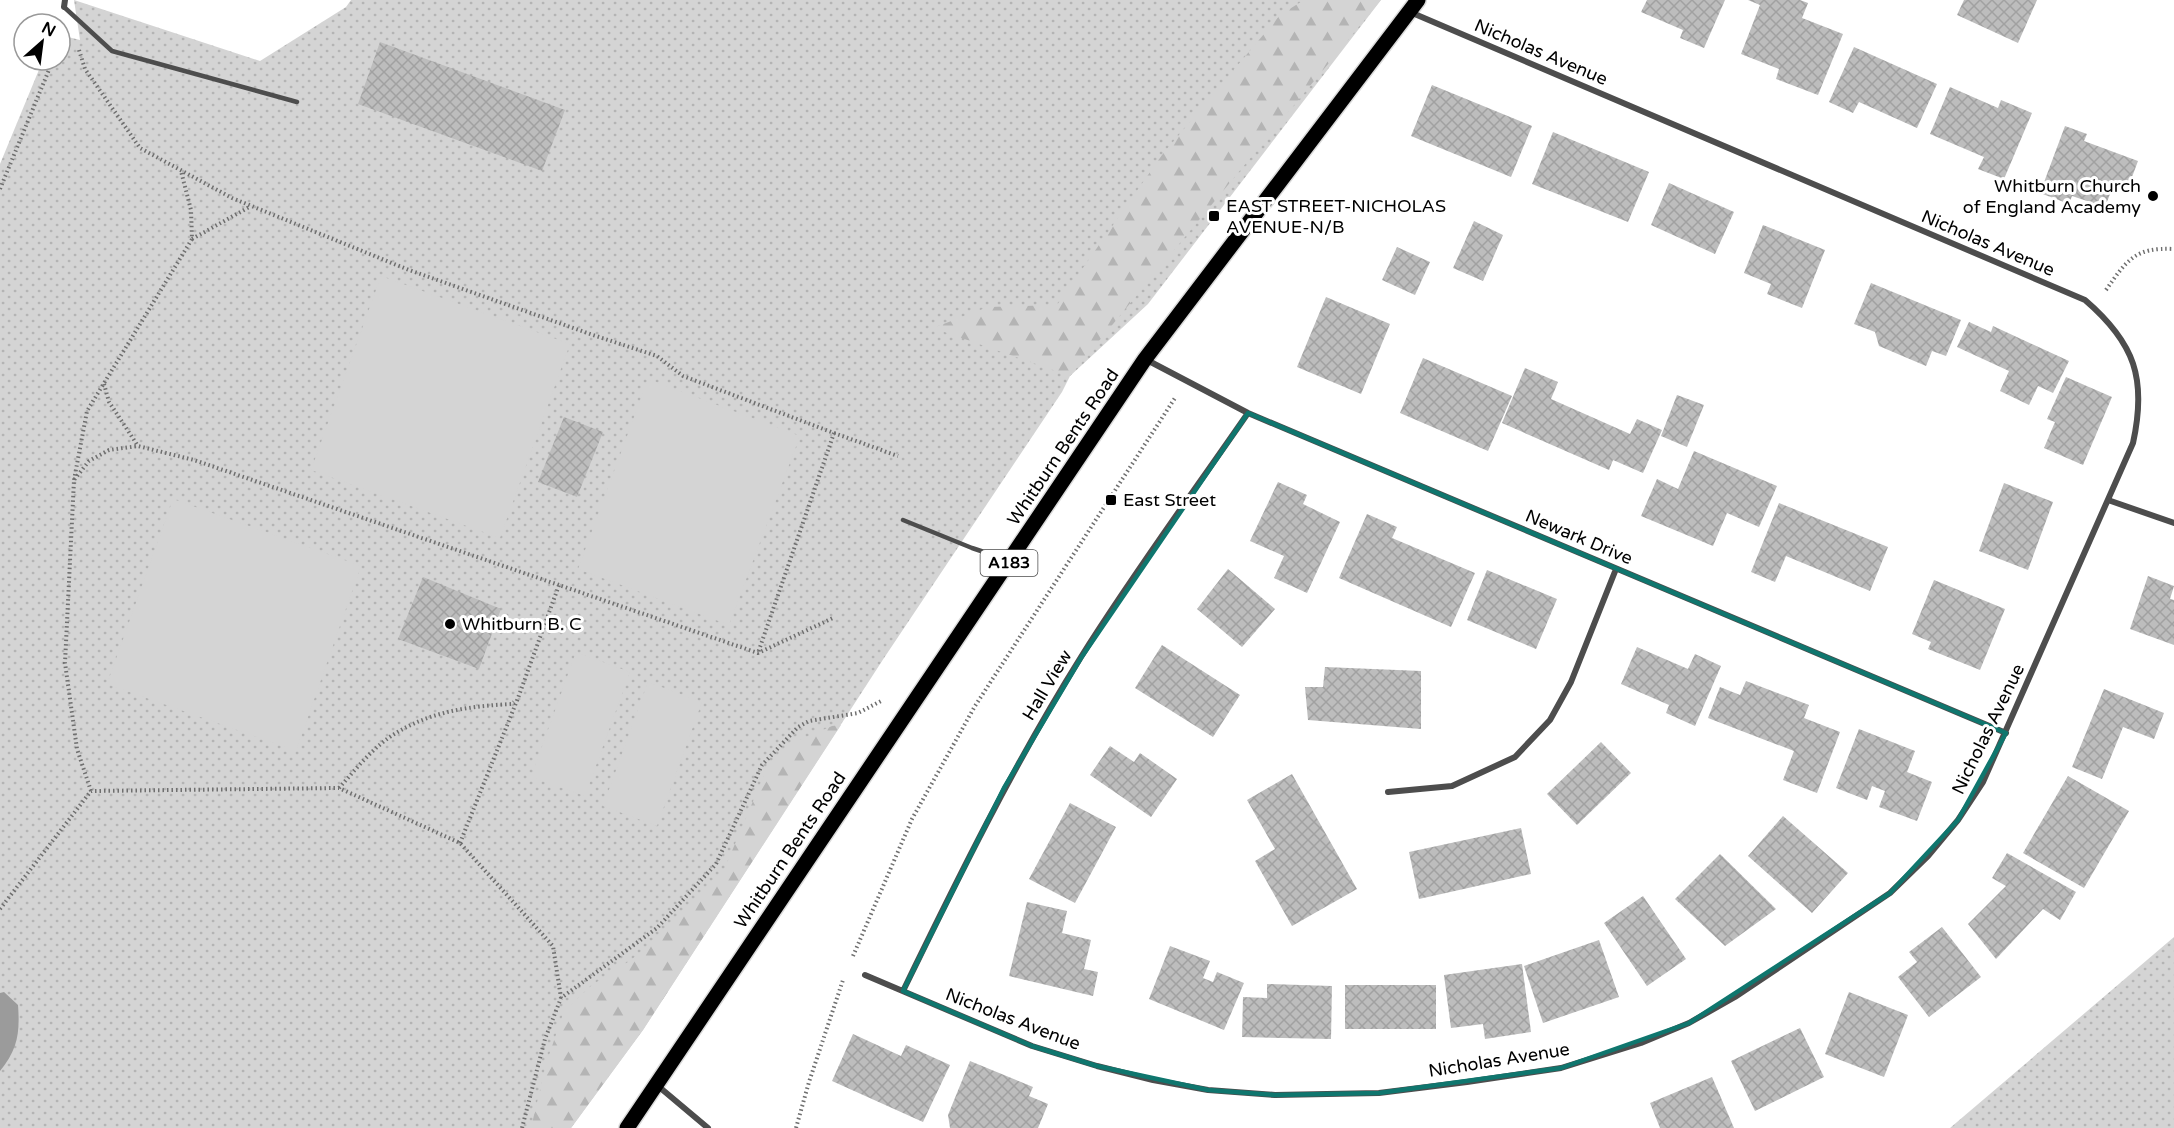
<svg xmlns="http://www.w3.org/2000/svg" width="2174" height="1128" font-family="'Varela Round',sans-serif">
	<defs>
		<pattern id="grass-dots" width="8" height="8" patternUnits="userSpaceOnUse" patternTransform="scale(1.5)"><rect width="8" height="8" fill="#d4d4d4"/><path d="M2 2h.1M6 6h.1" fill="none" stroke="#b4b4b4" stroke-width="1.8" stroke-linecap="round"/></pattern>
		<pattern id="forest-firs" width="22" height="20" patternUnits="userSpaceOnUse" patternTransform="scale(1.5)"><rect width="22" height="20" fill="#d4d4d4"/><path d="M5 1l3.5 6h-7zM16 11l3.5 6h-7z" fill="#b4b4b4"/></pattern>
		<pattern id="building-cross-hatch" width="8" height="8" patternUnits="userSpaceOnUse" patternTransform="scale(1.5)"><rect width="8" height="8" fill="#bdbdbd"/><path d="M0 0l8 8M0 8l8-8" fill="none" stroke="#a1a1a1"/></pattern>
	</defs>
	<rect width="100%" height="100%" fill="#fff"/>
	<path fill="url(#grass-dots)" d="M74 0 260 61 346 7 351 0H1381L1148 304 1070 376 1062 392 884 658 643 1030 571 1128H0V164L43 60H60V35L80 40Z
		M2174 937V1128H1950Z"/>
	<path fill="url(#forest-firs)" d="M1304 0H1381L1070 376 933 328 988 307 1057 305 1162 155 1280 15Z
		M841 725 643 1030 571 1128H531L546 1064 564 1011 592 985 631 960 677 920 724 870 764 775 797 741 832 726Z"/>
	<path fill="#d4d4d4" d="M381 276 570 344 500 538 311 470Z
		M648 379 800 436 729 625 578 569Z
		M173 499 361 566 296 751 107 684Z
		M576 652 630 672 585 796 531 777Z
		M648 682 702 702 657 826 603 806Z"/>
	<path fill="#9b9b9b" d="M4 992 18 1005C20 1032 18 1049 0 1071V993Z"/>
	<path fill="url(#building-cross-hatch)" d="M1647 0H1725L1704 48 1680 38 1683 30 1641 12Z
		M1748 0H1800L1808 3 1802 18 1843 34 1818 95 1776 79 1779 69 1741 54 1760 5Z
		M1964 0H2037L2018 43 1957 15Z
		M380 42 565 110 542 171 358 104Z
		M1854 47 1937 84 1917 128 1859 102 1853 113 1829 102Z
		M1432 85 1532 126 1511 177 1411 136Z
		M1950 87 1998 108 2001 100 2032 113 2004 179 1978 169 1984 157 1930 134Z
		M2065 126 2087 134 2084 141 2138 161 2126 193 2112 189 2105 207 2072 196 2069 204 2040 193Z
		M1553 132 1649 172 1628 222 1532 184Z
		M1669 183 1734 212 1715 254 1651 225Z
		M1474 221 1503 235 1483 281 1453 268Z
		M1763 225 1825 250 1802 308 1767 294 1771 284 1744 273Z
		M1397 247 1430 262 1415 295 1382 280Z
		M1871 283 1961 320 1946 356 1932 351 1926 366 1879 346 1875 332 1854 324Z
		M1326 297 1390 324 1361 394 1297 367Z
		M1969 322 1991 332 1993 326 2069 361 2053 393 2038 386 2029 405 2000 391 2009 371 1957 347Z
		M1423 358 1512 396 1488 451 1400 413Z
		M1525 368 1558 382 1551 399 1630 434 1637 419 1662 430 1643 473 1613 460 1609 470 1502 423Z
		M2066 377 2112 397 2083 465 2044 448 2055 422 2047 419Z
		M1677 395 1704 405 1687 447 1661 436Z
		M564 417 603 432 577 497 538 482Z
		M1694 451 1777 486 1759 527 1727 513 1713 546 1641 516 1657 479 1678 489Z
		M1278 482 1307 495 1303 504 1340 522 1307 593 1274 578 1284 556 1250 541Z
		M2004 483 2053 502 2028 570 1979 551Z
		M1779 503 1888 547 1870 591 1786 556 1775 582 1751 572Z
		M1367 514 1397 527 1392 538 1475 573 1451 627 1339 578Z
		M1228 569 1275 609 1242 647 1197 609Z
		M1487 570 1557 599 1536 649 1467 620Z
		M2148 576 2174 586 2170 599 2174 600V645L2130 629Z
		M423 577 501 609 479 669 398 639Z
		M1934 580 2005 609 1980 670 1928 649 1931 642 1912 634Z
		M1162 645 1240 695 1213 737 1135 688Z
		M1637 647 1688 669 1695 654 1721 666 1695 726 1666 713 1669 705 1621 684Z
		M1325 667 1421 671V729L1308 720 1305 687H1323Z
		M1746 681 1809 705 1804 718 1840 732 1817 793 1783 780 1794 751 1708 718 1720 687 1740 695Z
		M2104 689 2164 713 2154 739 2123 727 2102 779 2072 767Z
		M1859 729 1915 751 1907 772 1932 782 1917 821 1879 807 1885 791 1872 786 1867 800 1836 788Z
		M1601 742 1631 773 1577 825 1547 794Z
		M1110 746 1134 762 1140 753 1177 779 1151 817 1090 775Z
		M1292 774 1357 889 1292 926 1255 861 1275 849 1247 800Z
		M2068 776 2129 811 2084 888 2023 853Z
		M1070 803 1116 827 1075 903 1029 879Z
		M1783 816 1848 873 1812 913 1748 856Z
		M1521 828 1531 874 1419 899 1409 852Z
		M2007 853 2076 892 2060 920 2043 909 1996 959 1968 924 2006 886 1992 878Z
		M1720 854 1776 909 1725 946 1675 899Z
		M1643 896 1686 959 1647 986 1604 923Z
		M1027 902 1067 911 1062 933 1091 940 1084 969 1098 972 1093 996 1009 976Z
		M1942 927 1981 977 1929 1017 1898 977 1917 962 1909 952Z
		M1599 940 1619 997 1543 1023 1524 966Z
		M1170 946 1210 961 1203 978 1213 982 1217 972 1244 983 1224 1030 1149 999Z
		M1522 964 1531 1032 1485 1039 1483 1024 1451 1028 1444 975Z
		M1267 984 1332 986 1331 1039 1242 1037 1243 997 1267 998Z
		M1345 985H1436V1029H1345Z
		M1849 992 1908 1015 1884 1077 1825 1054Z
		M1800 1028 1824 1077 1755 1111 1731 1061Z
		M853 1034 901 1056 906 1045 950 1065 923 1122 832 1081Z
		M970 1061 1033 1087 1029 1096 1048 1104 1038 1128H950L948 1115Z
		M1712 1077 1734 1128H1660L1650 1103Z"/>
	<g fill="none" stroke-linecap="round" stroke-linejoin="round">
		<defs>
			<path id="primary" d="M627 1128 1145 359 1418 0"/>
		</defs>
		<use href="#primary" stroke="#dbdbdb" stroke-width="18"/>
		<path stroke="#6f6f6f" stroke-width="4" stroke-dasharray="1.5 3" stroke-linecap="butt" d="M79 50 85 69 140 148 232 198 409 270 593 335 657 356 683 376 834 433 758 653
			M0 189 53 60
			M192 239 251 206
			M2106 290C2127 260 2135 247 2174 249
			M104 384 109 402 138 446
			M834 433 898 456
			M74 480 87 411 192 239 191 210 181 171
			M339 788C356 769 374 746 396 733 432 711 471 706 512 704L514 702
			M91 791 77 749 65 663 74 480 89 461 109 450 138 446 194 460 559 585
			M460 843 518 698 559 585 758 653 833 618
			M0 909 91 791 339 788 460 843 553 946 561 998
			M853 956 912 819 975 706 1175 398
			M522 1128 545 1039 561 998 657 928 716 864 762 765 798 727 809 721 858 713 883 700
			M796 1128 809 1082 843 980"/>
		<path stroke="#4d4d4d" stroke-width="4.5" d="M64 7 112 51 297 102
			M903 520 972 548 1005 559"/>
		<path stroke="#4d4d4d" stroke-width="6" d="M64 7 65 0
			M1145 359 1248 413 2006 733
			M2108 500 2174 523
			M1388 792 1452 786 1515 757 1550 720 1571 682 1616 569
			M865 975 1032 1046 1097 1066 1153 1080 1208 1090 1275 1095 1379 1093 1467 1082 1561 1068 1641 1043 1689 1023 1735 997 1890 893 1928 856 1958 820 1983 782 2133 443C2147 379 2135 343 2085 300L1410 12
			M903 991C958 878 1014 764 1081 657 1133 574 1192 494 1248 413
			M658 1086 708 1128"/>
		<use href="#primary" stroke="#000" stroke-width="15"/>
	</g>
	<path fill="none" stroke="#0f766e" stroke-width="4.5" stroke-linejoin="round" d="M1248 413 2006 733 1958 820 1890 893 1689 1023 1561 1068 1379 1093 1275 1095 1208 1090 1097 1066 1032 1046 903 991 1004 788 1081 658Z"/>
	<g fill="#000" stroke="#fff" stroke-width="2">
		<circle cx="2153" cy="196" r="6"/>
		<rect x="1208" y="210" width="12" height="12" rx="3"/>
		<rect x="1105" y="494" width="12" height="12" rx="3"/>
		<circle cx="450" cy="624" r="6"/>
	</g>
	<g text-anchor="middle" dominant-baseline="central" stroke-width="6" stroke-linejoin="round" paint-order="stroke">
		<rect fill="#fff" stroke="#4c4c4c" stroke-width="1.5" x="980.5" y="550" width="57" height="26" rx="4.5"/>
		<g font-size="16" font-weight="bold" fill="#000">
			<text x="1009" y="563">A183</text>
		</g>
		<g font-size="18" fill="#000" stroke="#fff">
			<text transform="translate(1541 52) rotate(23)">Nicholas Avenue</text>
			<text transform="translate(1988 243) rotate(23)">Nicholas Avenue</text>
			<text transform="translate(1063 447) rotate(-56)">Whitburn Bents Road</text>
			<text transform="translate(1579 537) rotate(23)">Newark Drive</text>
			<text transform="translate(1047 685) rotate(-59)">Hall View</text>
			<text transform="translate(1988 729) rotate(-64)">Nicholas Avenue</text>
			<text transform="translate(790 850) rotate(-56)">Whitburn Bents Road</text>
			<text transform="translate(1013 1019) rotate(21)">Nicholas Avenue</text>
			<text transform="translate(1499 1060) rotate(-9)">Nicholas Avenue</text>
		</g>
		<g font-size="18" fill="#000" stroke="#fff" text-anchor="start">
			<text x="2141" y="186" text-anchor="end">Whitburn Church<tspan x="2141" dy="21">of England Academy</tspan></text>
			<text x="1226" y="206">EAST STREET-NICHOLAS<tspan x="1226" dy="21">AVENUE-N/B</tspan></text>
			<text x="1123" y="500">East Street</text>
			<text x="462" y="624">Whitburn B. C</text>
		</g>
	</g>
	<g transform="translate(42 42) rotate(28)"><circle r="28" fill="#ffffff" stroke="#999999" stroke-width="1.5"/>
	<path d="M0-4.5L10 22L0 15L-10 22Z" fill="#000000"/>
	<text y="-9" font-size="16" font-weight="bold" text-anchor="middle" fill="#000000">N</text>
	</g>
</svg>
